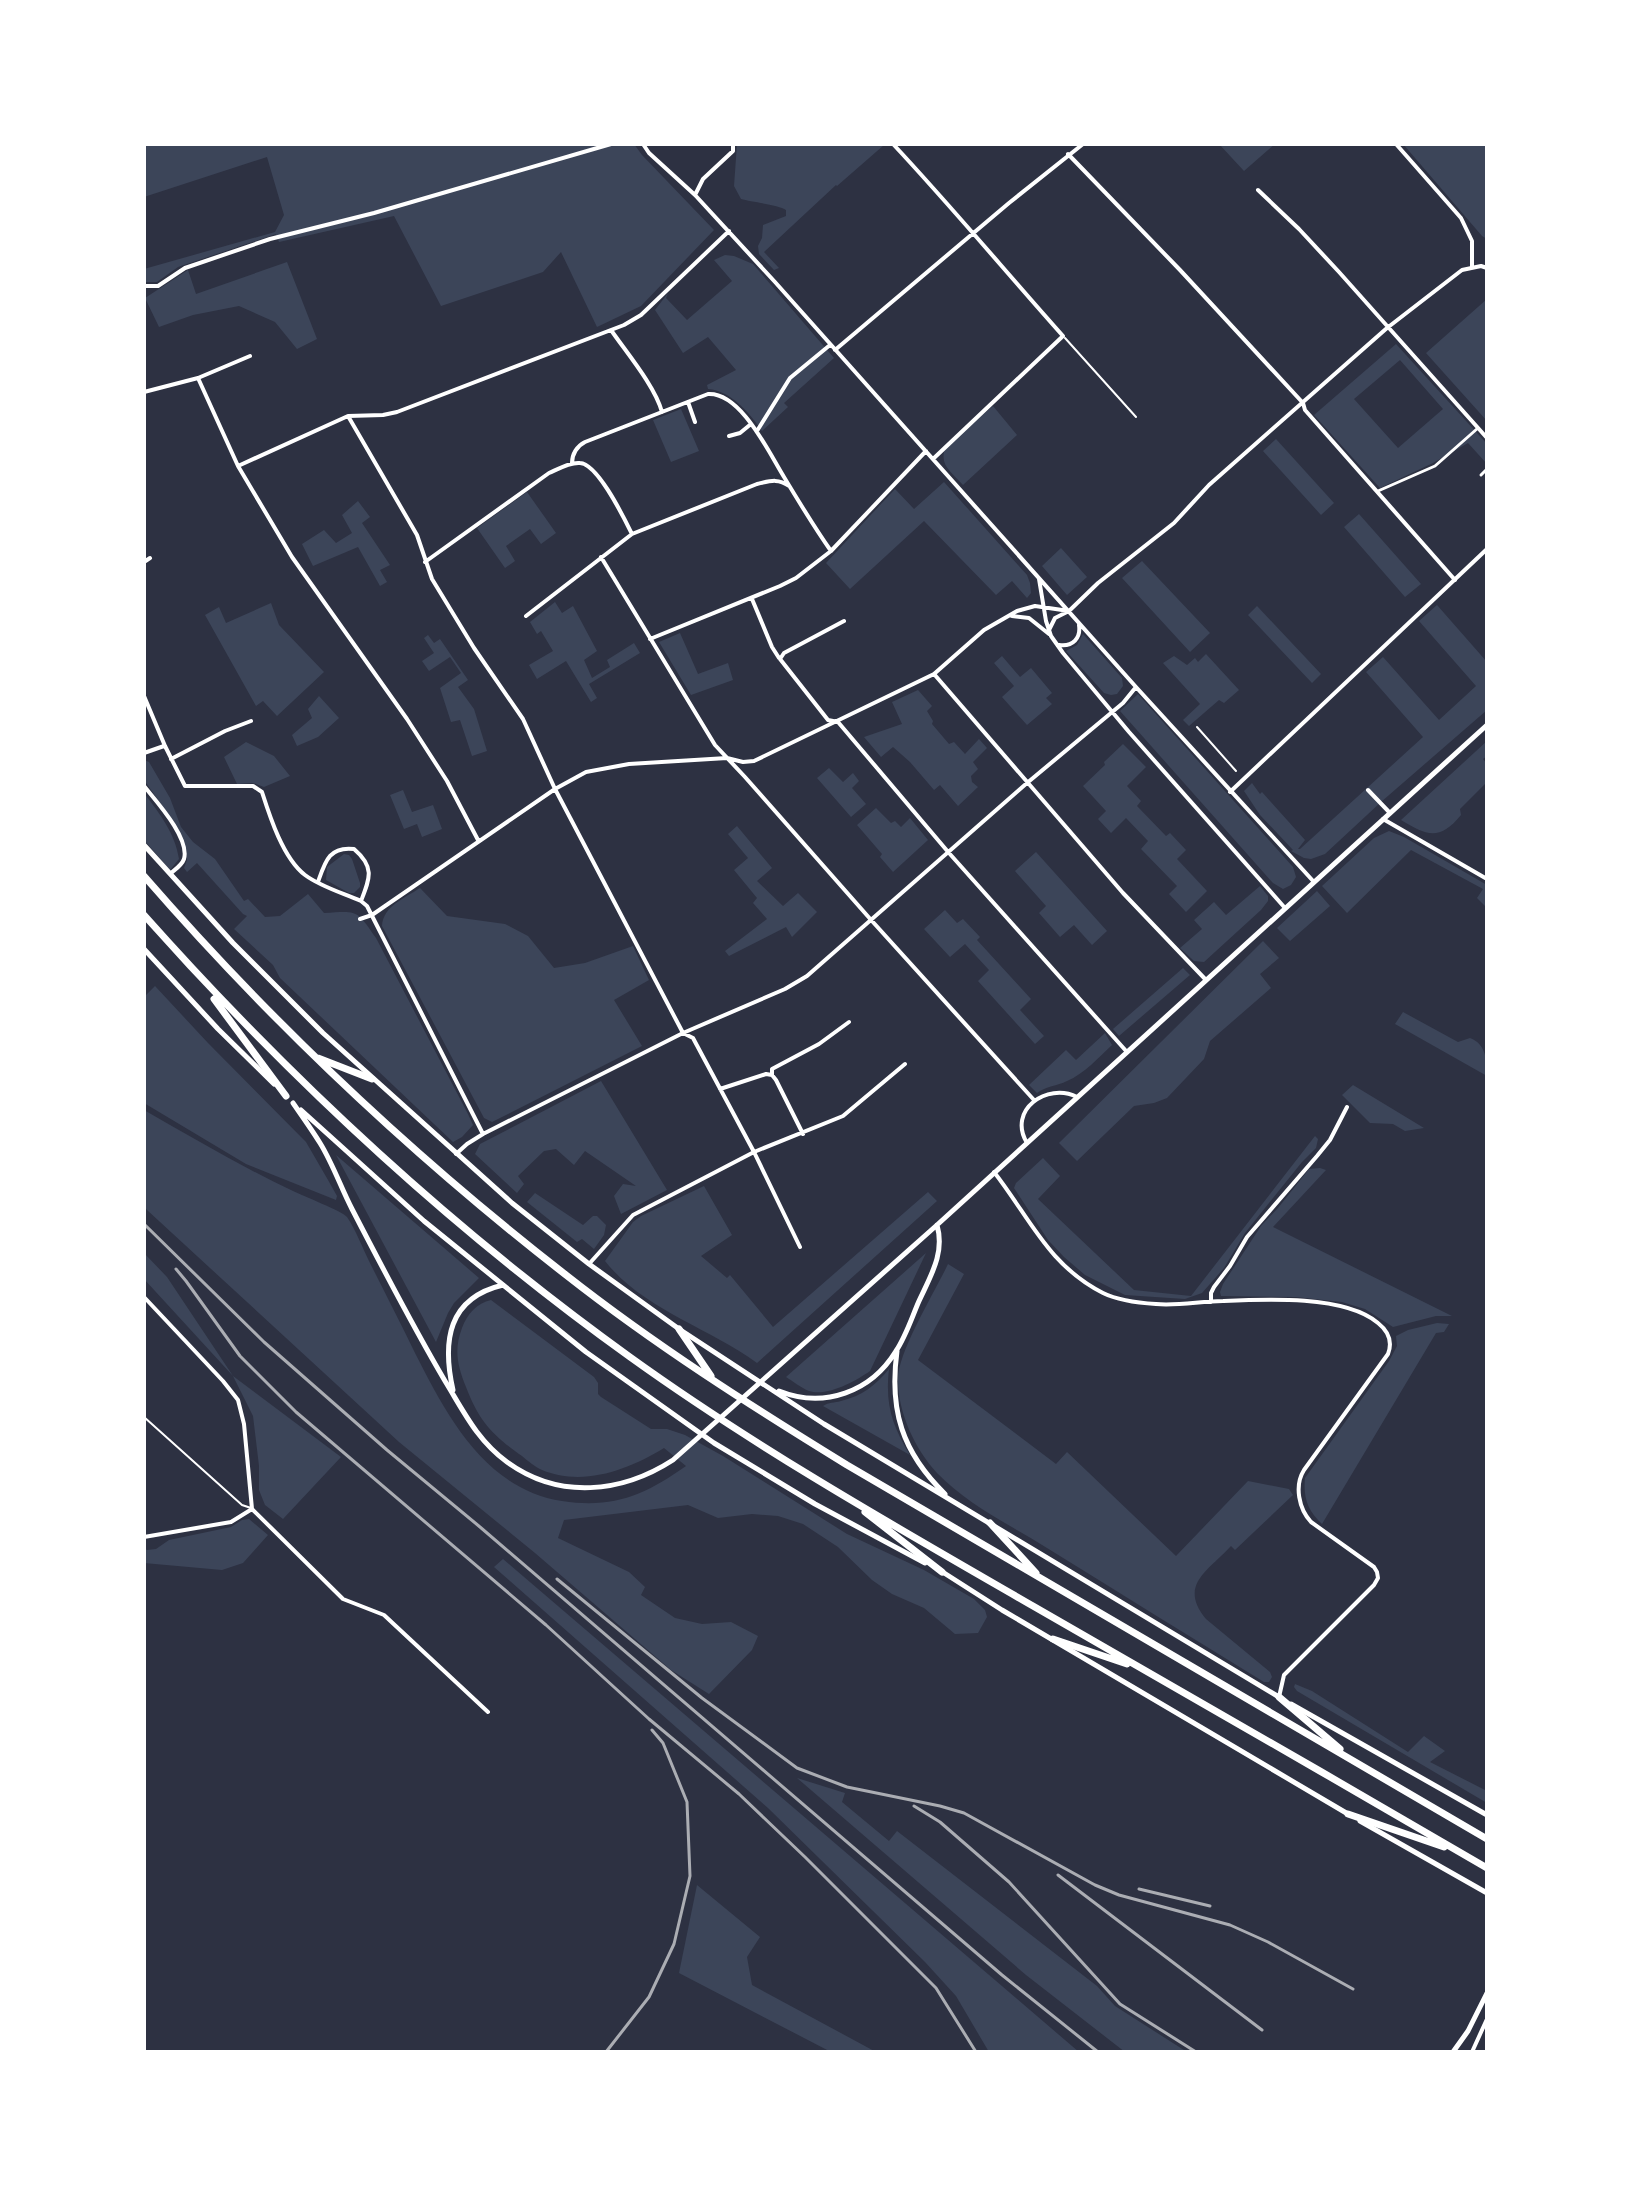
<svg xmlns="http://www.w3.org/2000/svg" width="1631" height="2196" font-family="Arial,sans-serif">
	<rect width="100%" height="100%" fill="#2d3142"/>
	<path fill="#3c4559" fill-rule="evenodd" d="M144 144H634L642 155 714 230 641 306 597 327 561 252 543 272 441 306 394 216 279 242 276 234 178 267 157 282H144V269L275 232 284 215 267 157 144 197Z
		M737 144H883L884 145 837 186 836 185 764 252 779 268 774 270 759 254 758 246 762 238 763 225 786 216V210C779 205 752 202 741 199L734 186Z
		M1219 144H1275L1244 171Z
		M1403 144H1487V239L1482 236Z
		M725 255 734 256 753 264 834 358 784 403 788 407 762 431C749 412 731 391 708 389L707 385 736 370 708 337 683 353 655 310 668 293 666 298 687 320 732 281 714 260Z
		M287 262 317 339 297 349 275 322 239 306 193 315 159 327 145 298 188 270 196 294Z
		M1487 299V421L1426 353Z
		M1396 344 1487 444V464L1468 443 1433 463 1380 488 1314 415ZM1400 360 1443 409 1398 448 1354 399Z
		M993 406 1017 435 963 485C951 471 938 465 946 446Z
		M681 409 699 451 671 462 653 420Z
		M1276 439 1334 503 1321 515 1263 451Z
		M944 482 1027 575 1030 583 1031 593 1027 598 1012 581 996 595 924 521 850 589 826 563 895 489 914 509Z
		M527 492 556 533 541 544 530 529 506 546 515 561 505 568 477 528Z
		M358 501 370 517 362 523 390 565 380 570 387 582 380 586 358 547 313 566 302 544 324 530 336 543 352 533 342 515Z
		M1359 514 1421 584 1405 597 1344 527Z
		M1061 548 1087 577 1067 595 1042 566Z
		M1142 561 1210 633 1190 652 1122 578Z
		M555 602 562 613 573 606 597 651 584 660 592 678 610 667 607 660 634 643 640 653 589 684 597 698 591 702 566 661 537 679 529 665 553 651 541 631 537 634 530 622Z
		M271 603 279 625 324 672 277 716 263 701 256 706 205 615 219 607 226 623Z
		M1437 605 1487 662V710L1381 802 1325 854 1311 859 1304 858 1291 851 1293 850 1260 815 1244 791 1252 783 1260 794 1262 792 1305 840 1298 849H1300L1423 737 1366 672 1383 657 1439 720 1476 686 1419 621Z
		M1257 606 1321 674 1312 683 1248 615Z
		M680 633 698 674 728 663 733 680 691 695 659 642Z
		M1083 634 1122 678 1123 686 1117 694 1111 695 1104 693 1066 651 1077 645Z
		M428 635 434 643 440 639 468 680 458 687 474 709 487 751 472 756 460 720 451 722 440 688 461 673 450 657 429 671 422 661 434 653 424 638Z
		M1206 654 1239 690 1224 703 1219 700 1189 726 1183 720 1200 704 1163 663 1174 656 1187 665 1195 658 1198 662Z
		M1002 656 1020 677 1031 668 1052 693 1046 698 1052 704 1027 725 1002 697 1014 686 994 663Z
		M918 690 932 706 927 711 933 721 932 724 949 744 954 742 965 754 979 739 987 748 973 762 978 769 971 776 972 782 978 787 958 806 940 785 934 790 910 762 893 747 881 757 864 737 902 724 892 702Z
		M1138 694 1293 867 1296 877 1291 885 1283 889 1273 883 1120 711Z
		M319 696 339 718 318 737 297 746 292 735 312 718 308 709Z
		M1487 741V756L1483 759 1487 764V782L1460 809 1461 815C1439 842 1426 835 1401 820Z
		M246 742 274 756 290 776 264 787 253 783 237 784 224 757Z
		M1123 744 1146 767 1127 786 1141 801 1137 806 1166 836 1170 833 1186 850 1177 859 1207 891 1186 912 1169 894 1177 886 1141 849 1148 841 1126 818 1111 833 1098 819 1106 811 1083 786 1105 765 1104 762Z
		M144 760 149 762 170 798 181 827 193 842 215 859 244 901 248 899 265 917 280 916 308 894 324 913C358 911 356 909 376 938L468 1114 473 1125 462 1137 453 1142 280 978 273 965 234 929 247 916 243 914 197 863 187 872 184 868 187 860 186 849 166 811 144 780Z
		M829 768 843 782 853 773 859 781 852 788 866 804 851 817 817 778Z
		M403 790 412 812 433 805 442 829 422 837 417 824 404 829 390 795Z
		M144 793C160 814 175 833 179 859L170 870 144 840Z
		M876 808 891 823 895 821 901 827 910 818 928 840 893 872 880 857 882 854 857 825Z
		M737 826 772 868 757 881 783 906 798 893 817 912 792 937 786 927 729 956 725 951 767 919 753 903 757 898 734 870 748 858 728 834Z
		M1389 831 1404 837 1487 885V908L1477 898 1483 889 1411 850 1347 913 1322 886 1374 838Z
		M1036 852 1107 931 1092 945 1074 925 1060 937 1039 913 1046 906 1015 871Z
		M344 854 349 855 352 859 360 883V887L354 893H349L326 880 327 867Z
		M1260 886 1268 896V901L1261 910 1204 962 1194 961 1180 948 1202 929 1194 920 1214 902 1226 915Z
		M420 888 447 916 505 924 528 936 554 968 585 963 633 946 649 980 614 1000 642 1046 492 1122 484 1118 382 926C383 906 405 898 420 888Z
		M1317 891 1330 906 1290 941 1277 928Z
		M945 910 957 923 963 919 980 937 977 940 1031 999 1020 1010 1044 1036 1035 1044 978 981 989 970 965 944 950 957 924 929Z
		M1263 941 1279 958 1260 974 1271 988 1210 1041 1204 1059 1167 1098 1154 1103 1134 1106 1077 1161 1059 1143Z
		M1183 968 1190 975 1119 1036 1113 1029Z
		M155 986 208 1043 306 1142 328 1180 337 1196 336 1200 246 1164 144 1103V997Z
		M1403 1012 1458 1042 1470 1038C1486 1044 1487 1060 1487 1076L1395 1024Z
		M1105 1033 1112 1045C1099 1057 1084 1074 1067 1081 1057 1086 1046 1086 1037 1093L1029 1085 1066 1050 1076 1060Z
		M601 1081 667 1190 621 1214 614 1196 623 1184 636 1186 585 1151 574 1165 556 1149 544 1151 518 1176 524 1184 517 1193 475 1154 480 1144Z
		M1353 1085 1424 1128 1405 1131 1393 1124 1370 1123 1342 1095Z
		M144 1110C193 1138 242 1167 293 1191 303 1196 342 1211 347 1217 356 1230 362 1247 369 1261 384 1291 400 1322 415 1353 447 1416 485 1489 562 1501 613 1509 645 1495 686 1466L664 1448C628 1470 583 1487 542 1470 535 1467 528 1461 522 1456 492 1435 479 1421 466 1387 457 1365 454 1349 462 1328 467 1314 477 1303 491 1300L594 1377 598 1383V1394L601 1397 651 1429H667L685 1435 723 1456 847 1534 924 1570 974 1599 985 1610 987 1617 978 1633 955 1634 924 1608 892 1594 872 1580 838 1547 803 1524 778 1516 752 1514 718 1518 688 1505 564 1520 558 1538 629 1572 645 1587 641 1595 675 1618 702 1624 731 1622 758 1636 752 1650 709 1694 671 1670 535 1553 399 1442 147 1210 144 1206Z
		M1315 1136 1318 1139 1316 1148 1302 1162 1245 1233 1224 1268 1202 1293 1185 1299 1125 1295 1085 1275 1064 1257 1048 1240 1014 1188 1016 1183 1043 1158 1060 1176 1038 1199 1134 1290 1191 1296Z
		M336 1155 479 1278 454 1303 448 1313 436 1342Z
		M1320 1168 1326 1170 1273 1227 1452 1316H1436L1393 1327 1365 1309 1342 1302 1296 1297 1221 1296 1220 1292 1223 1284 1261 1226 1278 1208 1309 1169Z
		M704 1186 732 1235 701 1256 727 1278 730 1275 773 1327 928 1192 937 1201 757 1363C708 1327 644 1310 605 1261L633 1222 641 1216Z
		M535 1193 583 1225 593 1216H597L606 1225 604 1235 594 1249 582 1239 577 1242 527 1202Z
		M144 1253 167 1277 233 1376 341 1457 283 1519 265 1505 259 1490V1466L253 1416 233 1376 144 1279Z
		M926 1253 870 1371C856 1381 827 1397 809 1391 801 1388 793 1381 786 1377Z
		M948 1264 964 1274 918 1360 1056 1464 1067 1452 1176 1556 1248 1481 1289 1489 1293 1495 1235 1550 1231 1546C1208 1571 1178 1585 1206 1619L1270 1672 1272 1677 1269 1682H1264C1192 1638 1120 1593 1047 1548 1009 1524 969 1506 937 1473 915 1449 898 1413 898 1380 897 1353 935 1292 948 1264Z
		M1437 1323 1449 1324 1444 1332 1436 1333 1322 1524C1308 1511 1303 1498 1305 1478L1389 1361 1397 1346 1396 1336 1408 1330Z
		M889 1369C885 1405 892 1425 910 1455L823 1406C829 1402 834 1403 841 1401 862 1396 876 1385 889 1369Z
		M249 1519 268 1535 243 1563 222 1570 144 1563V1548L147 1550 156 1549 169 1540 231 1527 242 1520Z
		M503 1559 1079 2052H989L956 1996 925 1962 768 1808 494 1567Z
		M1295 1684 1312 1691 1408 1752 1424 1736 1445 1751 1430 1762 1487 1791V1803L1297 1691 1294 1687Z
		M797 1778 845 1793 842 1802 889 1841 897 1831 1097 1986 1115 2006 1187 2052H1125L1026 1975Z
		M697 1885 760 1937 747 1957 752 1985 876 2052H831L679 1973Z"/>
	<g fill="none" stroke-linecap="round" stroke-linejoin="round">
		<path stroke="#fff" stroke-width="2" d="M1065 338 1136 417
			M1197 727 1236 771
			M144 1417 242 1505 251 1508"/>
		<path stroke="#fff" stroke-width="3" d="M1481 475 1487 469
			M1378 491 1435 466 1478 428"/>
		<path stroke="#fff" stroke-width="4" d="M643 144 649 153 695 195 775 282 1136 687 1314 882
			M893 144C951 206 1006 272 1063 336L933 459
			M1396 144 1461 218 1472 241V266
			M1068 154 1180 270 1303 403 1305 410 1455 580
			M1258 190 1299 229 1339 272 1487 438
			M695 195 703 179 733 151V144
			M144 286H158L185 268 270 239 374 213 611 144
			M611 330C626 352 655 386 662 412
			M835 350 1009 203 1083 144
			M198 378 238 466 292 557 407 719 447 781 478 840
			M144 392 198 378 250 356
			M688 402 695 422
			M348 416 417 535 432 579 474 648 523 719 555 789 683 1033 693 1038 701 1053 754 1152 800 1247
			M757 431 790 378 830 345
			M729 436 740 433 751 424
			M572 463C572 454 577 446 585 442L708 394C741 392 769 453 784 477 799 502 814 527 831 551L926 451
			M238 466 348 416 383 415 397 412 624 325 641 315 729 231
			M632 534 757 484C770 481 778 478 789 486
			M601 557 715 745 745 777 872 921 1034 1100
			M144 562 150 558
			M425 562 549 473C558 469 570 462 580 463 598 464 624 518 632 534L526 616
			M1039 579 1046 621 1051 636 1063 653 1129 732 1285 908
			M752 599 772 647 779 658
			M1012 616 1029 618 1049 634
			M844 621 784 653 780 659 828 720 838 722 949 853 1127 1052
			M1049 630 1055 618 1069 611 1098 583 1174 523 1209 485 1387 328 1462 270 1481 266 1487 268
			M650 639 780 586 796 578 831 551
			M1059 645C1073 647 1081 638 1079 625
			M934 674 1123 893 1206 980
			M144 696 165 746 185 786H253L262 792C270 817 283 858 305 875 321 887 343 893 361 901L367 906 483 1134
			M144 753 164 746
			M171 759 225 731 251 721
			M144 786C156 801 190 838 184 859 182 865 176 869 171 873
			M1368 790 1390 813
			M1230 792 1487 549
			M1383 819 1487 879
			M318 882C325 862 329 846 354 849 375 867 370 878 361 901
			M360 919 372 915 555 789 586 772 629 764 727 758 743 762 754 761 934 674 984 630 1017 611 1035 606 1069 611
			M772 1075V1069L819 1044 849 1022
			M720 1089 766 1074 772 1075 776 1080 803 1134
			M1027 1143C1007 1110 1047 1082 1077 1097
			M456 1154 467 1144 483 1134 683 1033 785 989 807 976 1027 783 1123 703 1136 687
			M994 1172C1030 1218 1048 1265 1103 1293 1119 1301 1139 1303 1156 1304 1179 1306 1201 1301 1223 1301 1265 1299 1345 1295 1378 1323 1388 1331 1393 1341 1388 1354L1304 1470C1294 1486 1299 1509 1311 1522L1374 1567 1377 1572 1378 1578 1374 1585 1284 1675 1279 1697
			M589 1264 633 1215 754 1152 843 1116 905 1064
			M144 1297 223 1381 238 1400 244 1424 252 1509 231 1522 144 1537
			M1211 1302V1293L1214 1287 1230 1266 1247 1237 1317 1156 1330 1140 1347 1107
			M252 1509 343 1599 384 1615 488 1712
			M1472 2052 1487 2019"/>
		<path stroke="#fff" stroke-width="5" d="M144 845 233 943 323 1033 512 1203 589 1264 679 1329 824 1424 1279 1697
			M144 949 218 1029 274 1084
			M293 1103C302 1116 312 1130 320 1143 333 1164 341 1188 352 1209 382 1267 412 1325 445 1381 464 1412 477 1440 507 1462 559 1500 622 1493 673 1460L937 1225 1487 725
			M301 1110 424 1221 586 1352 714 1443 815 1504 925 1563
			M897 1351C889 1410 902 1452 945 1494
			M453 1390C442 1341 448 1298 503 1285
			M779 1391C824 1409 871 1392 896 1351 906 1336 912 1317 919 1301 931 1275 945 1253 937 1225
			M941 1571 1002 1610 1348 1814
			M1291 1704 1487 1815
			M1360 1821 1487 1893
			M1453 2052 1468 2031 1487 1993"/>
		<path stroke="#fff" stroke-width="7" d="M144 876C271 1022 413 1156 566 1275 655 1345 751 1406 847 1465L1487 1839
			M144 915C290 1079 452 1229 630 1357 758 1449 896 1527 1033 1606 1185 1693 1336 1780 1487 1868
			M214 999 286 1096
			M318 1058 372 1079
			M679 1329 711 1376
			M865 1512 942 1572
			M990 1523 1036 1573
			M1053 1639 1127 1664
			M1279 1697 1340 1749
			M1348 1814 1444 1847"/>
		<path stroke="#abadb3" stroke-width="3" d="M144 1224 264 1342 387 1450 480 1527 1002 1975 1098 2052
			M176 1269 186 1281 240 1356 296 1412 546 1625 649 1719 739 1794 805 1857 936 1988 976 2052
			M557 1579 702 1698 797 1768 847 1787 940 1806 964 1813 1095 1885 1119 1895 1230 1925 1268 1942 1353 1989
			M914 1806 940 1822 1009 1882 1120 2004 1196 2052
			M1058 1875 1262 2030
			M1139 1889 1210 1906
			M606 2052 649 1997 674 1944 690 1876 687 1802 663 1743 652 1730"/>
	</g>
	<rect width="1631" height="2196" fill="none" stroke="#ffffff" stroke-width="292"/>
</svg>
